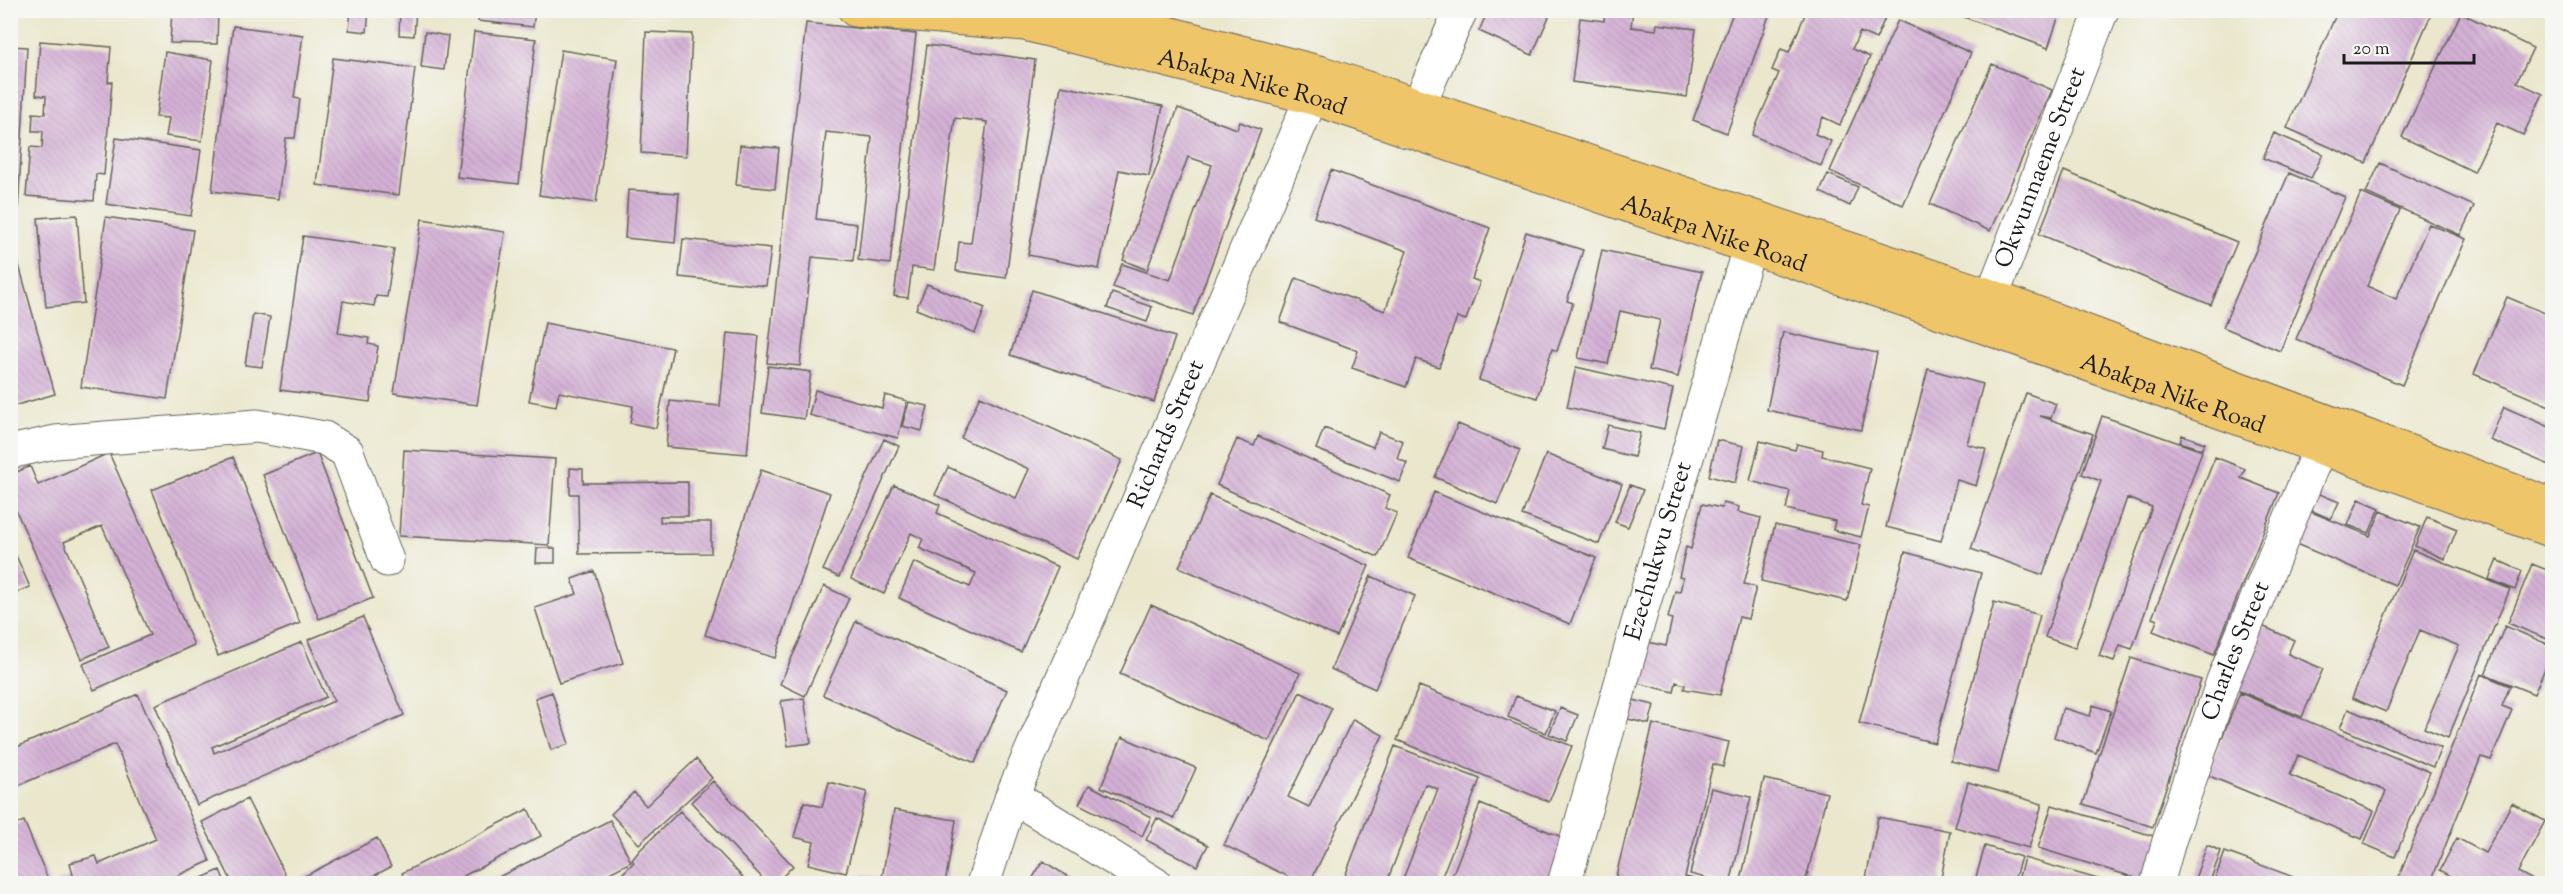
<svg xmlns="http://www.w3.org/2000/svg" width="2563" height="894" font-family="'Sorts Mill Goudy',serif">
	<defs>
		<pattern id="building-back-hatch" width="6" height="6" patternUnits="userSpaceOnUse" patternTransform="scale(1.5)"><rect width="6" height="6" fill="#d4b1d6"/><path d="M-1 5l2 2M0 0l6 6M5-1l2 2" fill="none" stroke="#b598b7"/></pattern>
	</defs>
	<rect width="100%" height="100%" fill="#f6f6f2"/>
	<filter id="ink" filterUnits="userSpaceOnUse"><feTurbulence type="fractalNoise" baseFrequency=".0167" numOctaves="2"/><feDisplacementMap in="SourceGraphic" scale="12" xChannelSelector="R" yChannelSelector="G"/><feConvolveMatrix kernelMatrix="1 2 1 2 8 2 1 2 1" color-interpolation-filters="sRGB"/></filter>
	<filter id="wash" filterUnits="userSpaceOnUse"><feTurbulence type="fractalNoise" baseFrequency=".008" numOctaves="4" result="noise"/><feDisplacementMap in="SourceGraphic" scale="24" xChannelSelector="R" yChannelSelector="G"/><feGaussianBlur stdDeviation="1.35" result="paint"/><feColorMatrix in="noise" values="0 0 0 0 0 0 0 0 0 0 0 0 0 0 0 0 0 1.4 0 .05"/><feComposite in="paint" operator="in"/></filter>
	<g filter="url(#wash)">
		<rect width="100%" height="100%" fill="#ebe7cd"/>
		<g id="blocks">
			<path fill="url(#building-back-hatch)" d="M172 10H218L217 44 170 43Z
				M351 10H369L367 32 349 30Z
				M400 10H416L414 36 399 35Z
				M479 10H535L533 27 478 21Z
				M1407 10H1432L1430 18Z
				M1488 10H1552L1532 55 1479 31Z
				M1605 10H1633L1631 27 1656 30 1657 24 1696 29 1687 97 1572 82 1580 18 1604 21Z
				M1734 10H1771L1727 133 1693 120Z
				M1807 10H1881L1887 13 1876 39 1860 32 1852 49 1870 57 1840 125 1823 117 1815 134 1831 141 1821 166 1752 135 1779 73 1772 70 1781 49 1789 52Z
				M1945 10H2061L2048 48Z
				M2338 10H2433L2366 163 2287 128Z
				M2461 13 2533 48 2517 82 2543 94 2523 135 2497 123 2474 172 2402 137Z
				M1898 20 1971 53 1903 205 1830 171Z
				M806 23 916 34 890 264 858 260 872 137 826 132 816 219 857 224 853 261 812 257 800 366 767 363Z
				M233 26 303 35 294 98 300 99 295 138H286L278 199 212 191Z
				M425 32 448 36 444 70 421 67Z
				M474 32 536 39 519 184 457 177Z
				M646 32 692 34 686 156 641 153Z
				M40 41 111 47 108 82H112L104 175 96 174 94 201 26 196 30 147 42 148 43 131H32L33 113 45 114 46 96 36 95Z
				M927 45 1035 60 1006 278 956 271 959 242 971 243 987 122 955 118 934 270 912 267 908 298 894 296Z
				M10 46 27 47 17 229 10 228Z
				M561 50 617 59 596 203 539 195Z
				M165 52 213 60 202 141 166 136 169 118 156 117Z
				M333 58 415 68 399 195 317 185Z
				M1992 64 2052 90 1990 231 1930 204Z
				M1061 86 1163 106 1149 176 1119 170 1099 269 1028 255Z
				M1178 108 1237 129 1240 122 1261 130 1193 315 1113 287 1122 264 1170 280 1212 165 1188 157 1147 270 1123 260Z
				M2274 133 2323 154 2311 178 2263 158Z
				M116 138 201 150 191 216 106 204Z
				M740 145 779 148 775 189 736 185Z
				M2380 163 2474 206 2460 235 2366 193Z
				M1331 170 1490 228 1472 279 1480 282 1466 320 1457 317 1439 367 1416 359 1406 387 1352 368 1358 351 1280 322 1296 278 1385 311 1407 251 1314 217Z
				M2064 171 2237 242 2211 305 2039 234Z
				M2289 173 2345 197 2280 351 2223 327Z
				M1828 174 1858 187 1850 206 1820 192Z
				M628 190 679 193 675 243 625 238Z
				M2361 193 2400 210 2367 286 2396 299 2429 224 2466 239 2402 385 2296 339Z
				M77 215 84 303 46 307 38 218Z
				M106 217 193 230 167 399 81 387Z
				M422 219 505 232 477 405 394 393Z
				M1526 232 1583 250 1567 301 1573 303 1557 351 1552 349 1537 398 1479 380Z
				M303 236 394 249 387 297 376 296 374 306 343 301 338 333 369 338 368 344 378 346 370 402 280 390Z
				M683 239 771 248 766 286 679 277Z
				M1602 250 1702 272 1678 377 1649 370 1660 320 1620 311 1608 364 1578 358Z
				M17 258 55 394 10 407V260Z
				M927 284 985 308 975 333 916 309Z
				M1032 290 1175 337 1154 402 1010 355Z
				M1112 293 1152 307 1147 322 1107 308Z
				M2507 297 2552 316V407L2474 374Z
				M253 314 270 317 262 367 245 365Z
				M545 323 673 348 656 428 630 423 633 406 559 392 556 406 529 401Z
				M1783 332 1877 353 1861 430 1767 410Z
				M727 333 759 336 747 454 666 447 670 401 720 406Z
				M768 366 811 372 804 419 762 413Z
				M1576 367 1673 389 1664 429 1567 407Z
				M1928 369 1983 384 1967 444 1986 449 1976 486 1957 480 1941 541 1886 527Z
				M815 390 882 408 885 395 907 401 898 438 809 415Z
				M2026 393 2056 404 2051 418 2040 416 2093 434 2043 575 1971 549Z
				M980 396 1122 460 1077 559 935 495 948 467 1016 498 1029 469 961 438Z
				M909 402 928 406 922 431 902 426Z
				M2504 407 2552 428V466L2490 440Z
				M2102 416 2202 451 2132 649 2120 645 2114 661 2099 656 2152 507 2127 498 2075 648 2045 637 2101 481 2082 474Z
				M1458 424 1520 450 1497 504 1435 477Z
				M1608 425 1640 433 1634 457 1602 449Z
				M1324 428 1373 447 1379 432 1403 441 1397 458 1407 463 1400 482 1316 449Z
				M2182 435 2205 443 2202 449 2180 442Z
				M1258 436 1390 495 1385 508 1397 513 1378 557 1217 485 1237 439 1254 446Z
				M884 439 899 446 839 577 823 570Z
				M1717 440 1744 446 1735 483 1709 476Z
				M1760 441 1795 450 1797 444 1823 450 1822 456 1870 468 1861 505 1869 507 1861 537 1833 530 1835 521 1786 509 1790 491 1750 481Z
				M404 450 555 459 549 545 399 536Z
				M109 453 194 645 94 690 83 664 150 635 102 526 64 542 109 647 82 659 10 497V475L30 466 38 485Z
				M317 453 373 598 319 619 263 475Z
				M1546 454 1622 484 1599 544 1522 515Z
				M233 457 300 623 218 656 152 490Z
				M2215 457 2245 469 2241 478 2279 493 2214 655 2153 631 2157 620 2152 618Z
				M570 468 583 469V483L688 482V516H660V522H711V553L579 554 578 494H570Z
				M761 470 830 493 775 658 705 635Z
				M894 485 940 505 937 513 1058 567 1021 652 899 598 914 562 970 587 976 573 919 548 923 539 911 533 884 594 851 579Z
				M1630 485 1643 490 1628 527 1615 522Z
				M1434 492 1596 558 1570 624 1408 558Z
				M2317 493 2339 502 2331 519 2310 510Z
				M1210 495 1369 566 1337 637 1179 567Z
				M2359 499 2380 508 2369 533 2348 525Z
				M1723 503 1739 507 1738 512 1761 518 1744 584 1756 587 1748 619 1739 617 1720 695 1684 689 1685 685 1676 682 1674 692 1633 682 1643 641 1666 646 1672 619 1668 618 1675 591 1680 592 1683 578 1679 577 1686 547 1691 549 1702 504 1722 508Z
				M2309 511 2370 536 2381 511 2420 527 2395 585 2296 544Z
				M2427 517 2457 529 2445 559 2415 546Z
				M1775 525 1861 545 1847 601 1761 581Z
				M10 542 30 587 10 595Z
				M537 548H555V563H536Z
				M2413 550 2510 589 2448 738 2424 728 2459 646 2420 630 2386 712 2352 698Z
				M1905 552 1981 573 1935 743 1859 723Z
				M2497 560 2522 571 2515 590 2489 579Z
				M2532 564 2552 572V641L2508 623Z
				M594 571 623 663 559 683 535 608 577 594 572 579Z
				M1371 576 1415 596 1375 689 1331 669Z
				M824 586 849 598 805 696 780 684Z
				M1994 602 2040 615 1998 773 1951 761Z
				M1151 605 1300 673 1269 741 1120 674Z
				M363 617 404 715 197 805 155 705 302 642 326 697 212 747 214 753 334 701 308 640Z
				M856 621 1007 690 975 763 823 695Z
				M2262 626 2294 640 2288 654 2323 669 2302 717 2230 687Z
				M2505 626 2552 646V652L2534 694 2485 674Z
				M2131 658 2201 680 2153 827 2083 804Z
				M2481 674 2510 686 2502 706 2512 710 2491 760 2481 757 2430 884H2396Z
				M1419 686 1572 746 1549 802 1397 740Z
				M552 692 569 744 551 750 535 698Z
				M1300 692 1332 708 1288 797 1309 807 1353 719 1383 735 1309 884H1303L1224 845Z
				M2240 693 2430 772 2395 857 2364 844 2386 791 2298 755 2290 775 2374 811 2362 839 2207 775Z
				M138 694 210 861 159 884H54L73 875 70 863 96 856 99 864 156 839 115 744 10 789V750Z
				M1516 696 1555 711 1546 733 1508 717Z
				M804 698 811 743 788 746 781 701Z
				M1633 700 1654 705 1649 724 1628 719Z
				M2093 705 2111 711 2096 753 2054 737 2063 708 2090 716Z
				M1560 708 1578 715 1567 741 1549 734Z
				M2348 709 2441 748 2433 767 2340 728Z
				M1653 724 1729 742 1723 767 1713 764 1685 877 1695 879 1694 884H1614Z
				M1122 737 1196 768 1174 818 1101 787Z
				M1395 746 1480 779 1439 884H1401L1438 789 1425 784 1386 884H1342Z
				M696 759 712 778 639 844 611 814 634 792 646 806Z
				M1764 779 1827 793 1805 884H1740Z
				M713 781 793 866 775 884H768L691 802Z
				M829 782 867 792 846 873 808 864 814 842 794 837 804 802 822 807Z
				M1968 782 2042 804 2029 848 1955 827Z
				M1089 785 1151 817 1142 836 1079 804Z
				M1711 788 1751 797 1730 884 1690 874Z
				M247 799 290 884H233L202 822Z
				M2512 803 2545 821 2518 872 2540 884H2465L2440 870 2457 838 2485 853Z
				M1480 804 1567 839 1550 884H1449Z
				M2052 805 2160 838 2146 881 2038 848Z
				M528 809 541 836 448 884H407L402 873Z
				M894 810 956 820 945 884H861L862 875 882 878Z
				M680 811 749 884H612L634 862 632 860 640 850Z
				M1878 817 1950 831 1940 884H1865Z
				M1157 818 1208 845 1197 866 1146 840Z
				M610 820 631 862 588 884H485Z
				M24 821 50 884H10V827Z
				M377 838 391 867 358 884H290Z
				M2207 845 2221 851 2209 884H2193Z
				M1985 846 2021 857 2013 884H1974Z
				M2225 852 2310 883V884H2213Z
				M2024 858 2112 883V884H2017Z
				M1043 861 1080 884H1029Z
				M220 870 226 884H188Z"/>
		</g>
	</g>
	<g filter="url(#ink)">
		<use href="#blocks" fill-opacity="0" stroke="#64635a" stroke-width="1.5"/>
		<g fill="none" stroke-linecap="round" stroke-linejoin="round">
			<defs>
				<g id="minor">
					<path d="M1407 131 1461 10"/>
					<path id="s1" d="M1982 322 2102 10"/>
					<path d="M10 452 55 442 257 426 324 438 347 452 387 560"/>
					<path d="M1012 796 1155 884"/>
					<path id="s2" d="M983 884 1012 796 1322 73"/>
					<path id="s3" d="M1564 884 1642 609 1757 221"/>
					<path id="s4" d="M2157 884 2169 841 2223 681 2330 423"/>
				</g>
				<g id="major">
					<path id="s5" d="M855 10 1025 24 1313 98 1981 326 2552 531"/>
					<path d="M1079 10 1322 73 1991 296 2552 505"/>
				</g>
			</defs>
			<use href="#minor" stroke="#64635a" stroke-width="35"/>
			<use href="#major" stroke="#64635a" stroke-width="35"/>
			<use href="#minor" stroke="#fff" stroke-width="33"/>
			<use href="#major" stroke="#eec569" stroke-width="33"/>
		</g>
	</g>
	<g text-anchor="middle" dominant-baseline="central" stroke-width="4.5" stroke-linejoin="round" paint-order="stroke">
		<g font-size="24" fill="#1c1c1c" stroke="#f6f6f2">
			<text stroke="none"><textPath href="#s5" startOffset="405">Abakpa Nike Road</textPath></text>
			<text stroke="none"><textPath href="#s1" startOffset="165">Okwunnaeme Street</textPath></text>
			<text stroke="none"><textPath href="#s5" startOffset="891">Abakpa Nike Road</textPath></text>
			<text stroke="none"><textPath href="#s5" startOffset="1377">Abakpa Nike Road</textPath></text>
			<text stroke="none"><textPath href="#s2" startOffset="486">Richards Street</textPath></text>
			<text stroke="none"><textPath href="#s3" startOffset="346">Ezechukwu Street</textPath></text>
			<text stroke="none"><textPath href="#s4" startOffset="246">Charles Street</textPath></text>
		</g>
	</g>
	<rect width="2563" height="894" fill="none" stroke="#f6f6f2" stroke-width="36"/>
	<path d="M2344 54v9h130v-9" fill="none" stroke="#1c1c1c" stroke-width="3"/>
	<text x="2353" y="54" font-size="18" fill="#1c1c1c" stroke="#f6f6f2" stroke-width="4.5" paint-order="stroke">20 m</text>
</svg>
